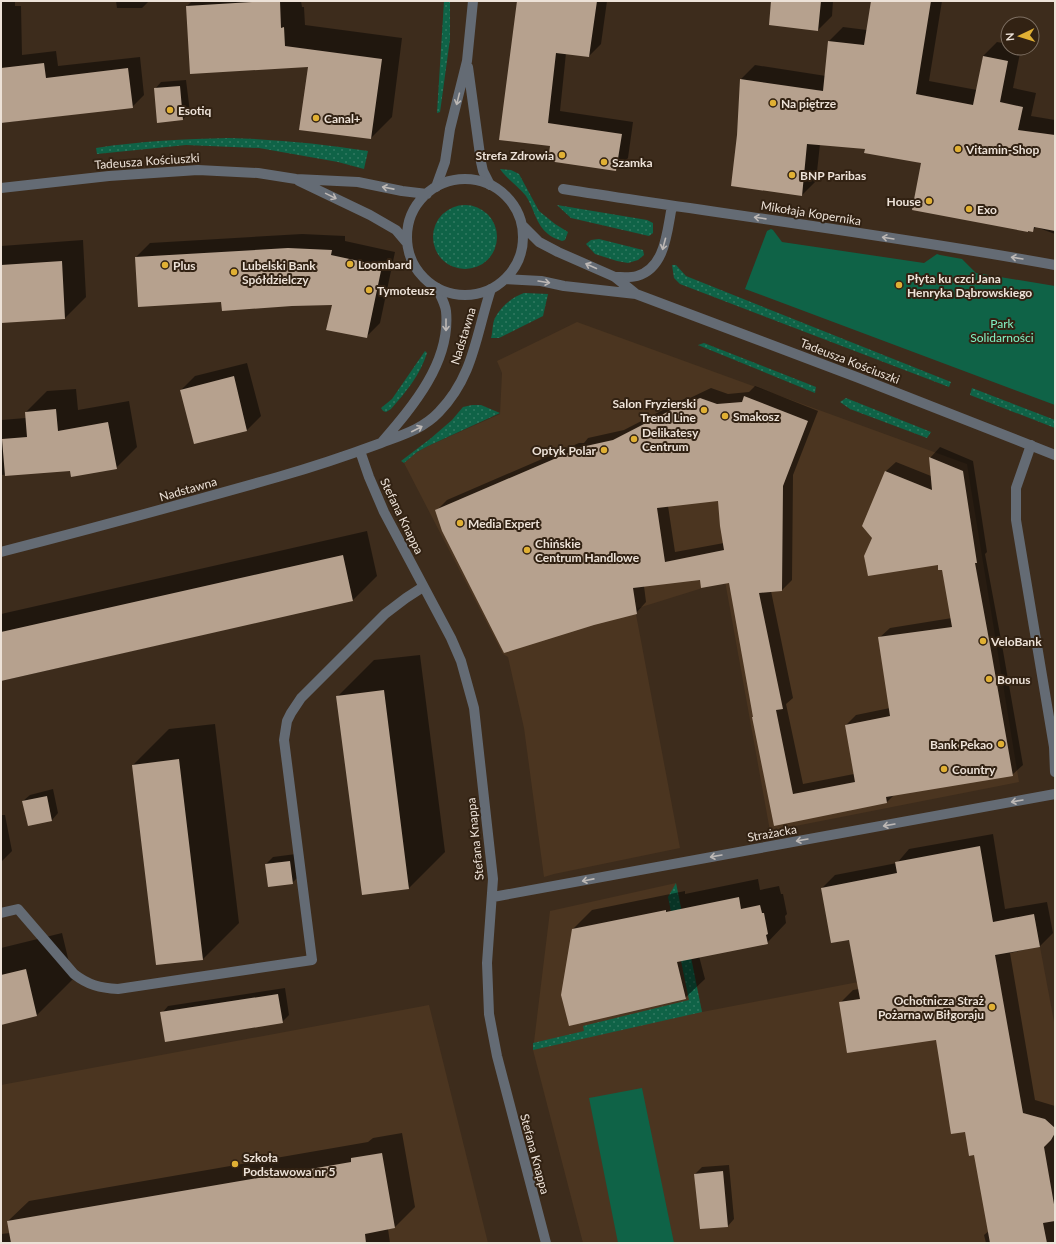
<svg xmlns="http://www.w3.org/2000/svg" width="1056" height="1244" font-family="Lato,sans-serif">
	<defs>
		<pattern id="grass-dots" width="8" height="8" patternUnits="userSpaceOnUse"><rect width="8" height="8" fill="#0f6347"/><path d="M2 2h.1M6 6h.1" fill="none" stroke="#327961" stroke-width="1.8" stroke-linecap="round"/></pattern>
	</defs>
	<rect width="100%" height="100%" fill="#3d2c1c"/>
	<path fill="#4b3520" d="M577 322 967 464 1019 782 770 831 725 581 635 609 680 848 554 874 544 877 524 728 508 657 503 654 404 463 417 452 428 446 500 414 502 373 497 361Z
		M676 883 702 1012 1040 947 1055 1027V1243H583L533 1050 550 911Z
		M429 1005 488 1243H1V1085Z"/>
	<path fill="url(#grass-dots)" d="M444 1H450V39L441 105 440 112 437 113Z
		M229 138C276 139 322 144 368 151L364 169 338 162 259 148 186 145 97 154 96 148C140 141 185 139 229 138Z
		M500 169 511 170 519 174 539 211 555 224 568 232 565 240 562 241C557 239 551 237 548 234 536 225 534 208 526 196 518 186 507 179 500 169Z
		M557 205 647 220 653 223V233L649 236 571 218Z
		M433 237a32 32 0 1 1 64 0a32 32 0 1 1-64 0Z
		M599 239 643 250 644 255 638 260 628 263 617 261 595 254 586 244 591 240Z
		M672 265H676L686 276 951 382 949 387 680 284 674 278Z
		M524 293 548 294 543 316 499 338H491C493 332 492 324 495 318 501 307 512 297 524 293Z
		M704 343 816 387 815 393 698 345Z
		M425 351 427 353C420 375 406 392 391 409L386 412 383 411 381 408 392 399Z
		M972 388 1055 420V428L970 395Z
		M846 398 931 432 927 438 850 409 840 402Z
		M472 405H481L500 413 428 446 417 452 404 463 401 461 430 439 452 420 463 407Z
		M676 883 702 1012 533 1050V1043L584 1031 583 1026 689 1000 668 897Z"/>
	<path fill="#0f6347" d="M771 229 773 230 782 242 924 263 937 254 940 255 962 259 976 273 1055 286V405L745 289 767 231Z
		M642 1088 674 1243H618L589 1098Z"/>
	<path fill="#0007" fill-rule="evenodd" d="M1 1H15V6H21L22 55 56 51 58 66 140 57 144 95 132 107 1 123Z
		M116 1H149L142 8H117Z
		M192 1H301L302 7H304L305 25 402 38 392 117 371 138 309 66 187 6Z
		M518 1H607L601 44 589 56 566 53 560 111 633 122 628 158 616 170 551 145Z
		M772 1H833L832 16 818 30Z
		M872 1H942L929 81 977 90 983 56 997 42 1008 44V48H1021L1013 88 1036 93 1031 116 1055 120V234L1036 227 1033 230 922 162 866 148 820 144 816 181 802 195 732 185 738 135 741 79 755 65 826 76 829 41 843 27 867 30Z
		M186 80 190 112 183 119 155 89 161 82Z
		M302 234 345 236V241L395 252 380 323 366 337 333 304 222 301 136 257 150 243Z
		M83 240 86 297 65 318 1 322V246Z
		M247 363 261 416 247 430 181 390 195 376Z
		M755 386 818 411 793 475 792 580 782 590 771 591 793 698 786 704 803 784 854 774 846 725 856 715 890 708 879 638 890 628 952 618 942 569 939 564 873 538 885 472 896 462 931 476 930 458 940 447 973 461 987 552 985 554 1002 645 1023 765 1012 775 895 794 887 802 775 825 730 581 700 579 644 586 646 602 636 613 437 510 447 500 579 443H584L588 438 624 430 686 398H690L711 388 728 394 749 392ZM719 500 724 543 675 552 668 506Z
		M76 389 78 410 129 401 137 447 116 468 71 469 1 475V420L26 418V412L47 391Z
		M367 531 377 576 353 600 1 681V614Z
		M420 655 445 852 409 888 337 697 374 660Z
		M215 724 239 923 203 959 133 765 169 729Z
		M53 789 58 813 52 820 23 801 30 795Z
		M1 815H5L12 851 1 862Z
		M993 834 1005 909 1047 902 1053 933 1040 946 1010 953 1035 1100 1055 1106V1243H986L984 1235 989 1231 975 1154 966 1131 937 1038 840 1003 853 990 859 989 849 938 822 888 835 875 897 863 909 849Z
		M296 854 299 876 292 883 266 864 273 857Z
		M758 879 760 890 779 886 781 894H783L787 914 785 916 786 923 767 943 699 956 705 979 685 998 573 929 592 910 685 891V894Z
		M62 933 73 979 37 1015 1 1024V948Z
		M285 988 289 1015 282 1022 162 1013 168 1006Z
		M402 1133 415 1207 394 1228 388 1229 390 1243H1V1234L10 1233 8 1221 29 1201 368 1142 373 1138Z
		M729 1165 734 1219 728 1226 695 1174 702 1167Z"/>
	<path fill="#b6a18e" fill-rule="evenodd" d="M266 1H280L281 28 284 27 285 46 382 59 371 139 299 130 308 67 190 74 186 6Z
		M517 1H597L589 57 556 53 548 123 622 134 616 171 548 161 550 146 499 140Z
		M771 1H821L818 31 769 25Z
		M871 1H931L916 94 973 105 983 56 1008 61 1000 102 1023 107 1018 130 1055 135V231L1034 227 1033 232 1028 231V232L912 210 921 163 864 153 865 149 807 144 802 196 731 186 737 135 740 79 823 91 828 41 864 45Z
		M44 63 46 78 128 68 133 108 1 123V68Z
		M180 86 183 120 157 123 154 88Z
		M288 248 332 250 331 255 382 266 367 338 326 330 332 305 292 306 222 311 221 302 138 307 135 257Z
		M62 261 65 319 1 323V265Z
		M234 376 247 431 194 444 180 390Z
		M744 396 808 421 783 486 782 591 759 593 783 709 776 710 793 794 855 782 845 725 890 716 878 637 952 627 942 570H938V565L868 576 864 556 872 538 862 526 885 471 932 490 929 457 963 471 977 563H975L992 656 1013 776 886 797 887 803 774 826 752 717H753L729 583 701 588 700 580 633 588 637 614 594 625 504 653 442 531 435 510 568 453 578 452 577 448 613 440 675 408H679L700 398 717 404 742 402ZM718 501 720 526 724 550 665 562 657 508Z
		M56 409 58 431 108 422 117 469 71 477 70 471 5 476 2 439 27 437 25 412Z
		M343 555 353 601 1 681V632Z
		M384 690 409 889 362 895 336 696Z
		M179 759 203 960 156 965 132 765Z
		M47 796 52 821 28 826 22 801Z
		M980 846 993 922 1034 914 1040 947 995 955 1023 1113 1045 1119 1055 1128V1133L1051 1140 1044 1147 1055 1210V1221L1043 1223 1047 1243H990L974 1155 969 1156 965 1132 951 1134 936 1040 847 1053 839 1002 860 999 849 940 831 943 821 888 897 873 895 862Z
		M290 861 293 884 268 887 265 864Z
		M739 897 741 909 760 905 762 913H764L768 934 766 935 768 944 677 962 686 999 569 1026 561 995 572 929 666 910V912Z
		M26 969 37 1016 1 1025V975Z
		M278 994 283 1023 165 1042 160 1012Z
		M382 1153 395 1228 365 1234 366 1243H11L7 1221 351 1162V1158Z
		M723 1171 728 1227 700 1229 694 1174Z"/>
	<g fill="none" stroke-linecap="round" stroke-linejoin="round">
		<path stroke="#646b74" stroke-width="10" d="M1 913 18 909 74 974C88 985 100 988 118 989L312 960 284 740 287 721 291 713 301 698 385 614 406 598 423 587"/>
		<path stroke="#646b74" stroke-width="10" d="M468 67 481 162 483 171 490 185
			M436 187 445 162 450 129 467 61 473 1
			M563 189C727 215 892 235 1055 265
			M615 277C622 277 630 278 637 276 666 268 667 230 672 206
			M382 442C413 406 451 362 446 311 445 303 440 295 437 288
			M1031 445 1016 488V520L1054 747 1055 772
			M360 451 369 477 384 512 451 638 461 661 474 708 493 879 487 963 489 1014 497 1056 546 1243
			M1 552C94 528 186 503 278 477 313 467 346 456 381 443 402 435 423 429 439 412 474 376 476 334 491 289
			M493 897 1055 794"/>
		<path stroke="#646b74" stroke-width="10" d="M407 237a58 58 0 1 1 116 0a58 58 0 1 1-116 0Z
			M299 181 370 215 396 230 407 243
			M1 188 109 176 198 170 258 173 296 179 358 182 402 191 427 194
			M522 225 539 242 558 252 615 277 636 294
			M505 279 541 281 564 286 636 294 859 378 1055 455"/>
	</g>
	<defs><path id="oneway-shaft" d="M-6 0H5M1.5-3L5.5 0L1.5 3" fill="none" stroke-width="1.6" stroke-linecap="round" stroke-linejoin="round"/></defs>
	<g stroke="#bdb8b5">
		<use href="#oneway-shaft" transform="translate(458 99) rotate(104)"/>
		<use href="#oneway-shaft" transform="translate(388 188) rotate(-169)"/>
		<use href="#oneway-shaft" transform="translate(331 196) rotate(26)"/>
		<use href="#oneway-shaft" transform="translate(760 218) rotate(-172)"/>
		<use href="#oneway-shaft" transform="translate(888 238) rotate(-171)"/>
		<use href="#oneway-shaft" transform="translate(664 244) rotate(105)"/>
		<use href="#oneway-shaft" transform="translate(1017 258) rotate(-171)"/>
		<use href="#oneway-shaft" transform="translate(591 266) rotate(-156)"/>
		<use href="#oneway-shaft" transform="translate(544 282) rotate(9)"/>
		<use href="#oneway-shaft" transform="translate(446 325) rotate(90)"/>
		<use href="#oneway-shaft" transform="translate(417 429) rotate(-27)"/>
		<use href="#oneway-shaft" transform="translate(1017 801) rotate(170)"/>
		<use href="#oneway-shaft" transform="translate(889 825) rotate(170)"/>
		<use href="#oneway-shaft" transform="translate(802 840) rotate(170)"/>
		<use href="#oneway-shaft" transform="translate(716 856) rotate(170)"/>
		<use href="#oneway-shaft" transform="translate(588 880) rotate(169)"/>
	</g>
	<g fill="#e0b034" stroke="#322213" stroke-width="1.5">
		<circle cx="773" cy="103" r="4"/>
		<circle cx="170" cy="110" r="4"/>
		<circle cx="316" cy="118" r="4"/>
		<circle cx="958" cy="149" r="4"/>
		<circle cx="562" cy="155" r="4"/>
		<circle cx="604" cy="162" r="4"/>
		<circle cx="792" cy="175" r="4"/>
		<circle cx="929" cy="201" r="4"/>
		<circle cx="969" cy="209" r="4"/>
		<circle cx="350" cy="264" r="4"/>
		<circle cx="165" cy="265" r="4"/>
		<circle cx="234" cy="272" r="4"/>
		<circle cx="899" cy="285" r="4"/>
		<circle cx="369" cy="290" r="4"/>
		<circle cx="704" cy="410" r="4"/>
		<circle cx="725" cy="416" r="4"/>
		<circle cx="634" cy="439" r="4"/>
		<circle cx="604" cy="450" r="4"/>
		<circle cx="460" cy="523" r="4"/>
		<circle cx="527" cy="550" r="4"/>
		<circle cx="983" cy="641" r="4"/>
		<circle cx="989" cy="679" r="4"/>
		<circle cx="1001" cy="744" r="4"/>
		<circle cx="944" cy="769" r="4"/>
		<circle cx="992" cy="1007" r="4"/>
		<circle cx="235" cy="1164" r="4"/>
	</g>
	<g text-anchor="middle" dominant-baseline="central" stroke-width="4" stroke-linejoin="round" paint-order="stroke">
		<g font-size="12" font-weight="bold" fill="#ede2d8" stroke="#322213" text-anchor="start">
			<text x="781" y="103">Na piętrze</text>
			<text x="178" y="110">Esotiq</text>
			<text x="324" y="118">Canal+</text>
			<text x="966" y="149">Vitamin-Shop</text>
			<text x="554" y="155" text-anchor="end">Strefa Zdrowia</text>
			<text x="612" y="162">Szamka</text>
			<text x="800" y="175">BNP Paribas</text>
			<text x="921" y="201" text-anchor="end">House</text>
			<text x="977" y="209">Exo</text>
			<text x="358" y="264">Loombard</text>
			<text x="173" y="265">Plus</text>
			<text x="242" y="265">Lubelski Bank<tspan x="242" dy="14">Spółdzielczy</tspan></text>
			<text x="907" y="278">Płyta ku czci Jana<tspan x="907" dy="14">Henryka Dąbrowskiego</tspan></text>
			<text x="377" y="290">Tymoteusz</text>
			<text x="696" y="403" text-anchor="end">Salon Fryzierski<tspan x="696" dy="14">Trend Line</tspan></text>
			<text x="733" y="416">Smakosz</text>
			<text x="642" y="432">Delikatesy<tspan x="642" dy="14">Centrum</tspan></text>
			<text x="596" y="450" text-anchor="end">Optyk Polar</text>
			<text x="468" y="523">Media Expert</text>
			<text x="535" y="543">Chińskie<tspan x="535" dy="14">Centrum Handlowe</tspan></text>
			<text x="991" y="641">VeloBank</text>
			<text x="997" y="679">Bonus</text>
			<text x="993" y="744" text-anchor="end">Bank Pekao</text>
			<text x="952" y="769">Country</text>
			<text x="984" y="1000" text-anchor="end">Ochotnicza Straż<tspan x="984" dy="14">Pożarna w Biłgoraju</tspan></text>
			<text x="243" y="1157">Szkoła<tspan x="243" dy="14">Podstawowa nr 5</tspan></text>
		</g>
		<g font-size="12" fill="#ede2d8" stroke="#322213">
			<text transform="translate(147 161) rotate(-4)">Tadeusza Kościuszki</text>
			<text transform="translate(811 213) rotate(9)">Mikołaja Kopernika</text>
			<text transform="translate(463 336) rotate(-73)">Nadstawna</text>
			<text transform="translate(850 361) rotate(21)">Tadeusza Kościuszki</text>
			<text transform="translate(188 489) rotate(-16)">Nadstawna</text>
			<text transform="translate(402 516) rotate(64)">Stefana Knappa</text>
			<text transform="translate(772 833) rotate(-10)">Strażacka</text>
			<text transform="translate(475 839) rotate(-96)">Stefana Knappa</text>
			<text transform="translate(535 1154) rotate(75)">Stefana Knappa</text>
		</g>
		<g font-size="12" fill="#82f1c3" stroke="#322213">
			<text x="1002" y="323">Park<tspan x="1002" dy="14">Solidarności</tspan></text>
		</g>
	</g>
	<rect width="1056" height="1244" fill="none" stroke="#ede2d8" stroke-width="4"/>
	<g transform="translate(1020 36) rotate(266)"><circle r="19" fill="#322213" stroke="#7d6f62"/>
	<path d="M0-3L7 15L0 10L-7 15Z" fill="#e0b034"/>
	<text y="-6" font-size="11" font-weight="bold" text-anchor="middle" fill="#ede2d8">N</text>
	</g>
</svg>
